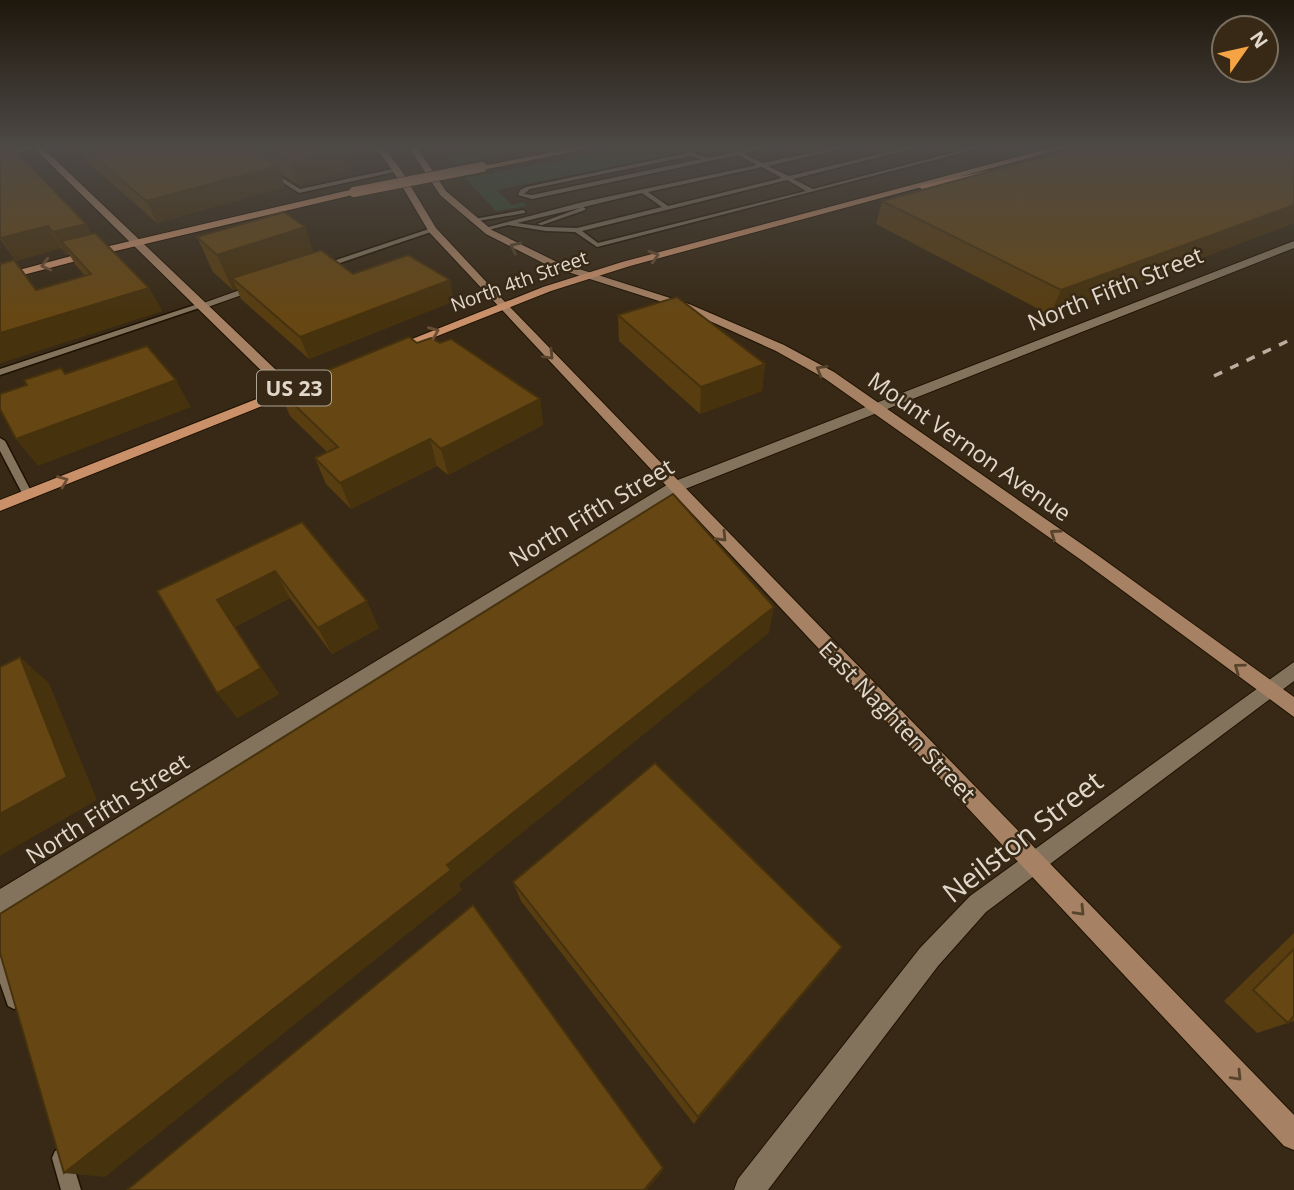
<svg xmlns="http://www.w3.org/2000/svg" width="1294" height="1190" font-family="'Open Sans',sans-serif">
	<rect width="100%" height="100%" fill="#372915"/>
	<path fill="#32482d" d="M498 146H555L454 164 448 156Z
		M640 146H732L706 152 700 149 496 190 512 205 523 202 527 206 496 211 465 178Z"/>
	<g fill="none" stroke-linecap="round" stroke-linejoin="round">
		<defs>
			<path id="lane" d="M35 146H47L0 158V154Z
				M568 146H576L561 154 556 153Z
				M762 146H775L744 154 763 163 842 146H855L768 166 789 176 912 146H923L793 179 813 189 978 146H989L597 247 575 232 546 231 508 225 484 231 481 229 583 202 757 165 738 155 532 199 518 195 520 190 526 187 691 152 708 158ZM691 156 701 159 532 195 524 194 530 189ZM762 167 782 178 668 206 648 192ZM787 180 806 191 598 243 582 231ZM642 193 662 207 577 228 546 227 517 223Z
				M397 168 399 171 299 193 268 173 273 172 300 189Z
				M583 207 586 209 585 210 542 225 537 224Z
				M523 210 525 211V213L472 222 469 220Z
				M432 228 435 230 434 231 337 264 330 262Z
				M198 304 205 306 0 375V369Z
				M0 438 5 441 33 495 32 498 28 499 23 495 0 451Z
				M0 945 6 948 23 1000 20 1006 14 1009 8 1006 0 983Z
				M62 1148 69 1151 81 1190H61L52 1158 55 1151Z"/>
			<path id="street" d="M1294 241V248L680 491 0 915V889L670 483Z
				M257 284 267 286 205 308 195 306Z
				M1294 662V681L986 912 938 966 768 1190H734L738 1179 920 948 970 896Z"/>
			<path id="secondary" d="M32 146H41L294 387V393H284Z
				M374 146H383L401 170 436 228 506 303 1294 1115V1150L1284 1146 429 232 393 171Z
				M408 146H416L446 191 492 230 557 262 689 304 784 345 834 372 1096 554 1294 697V717L1084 562 824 378 776 351 681 308 549 266 486 234 440 195Z"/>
			<path id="primary" d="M582 146H602L482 170 478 167Z
				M1058 146H1073L630 266 551 291 397 352 387 349 543 287 622 262Z
				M354 189 357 194 107 253 0 281V275L105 247Z
				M302 381 309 385 307 388 0 511V500Z"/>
			<path id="highway" d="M996 169 1000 170V174L922 189 917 186Z"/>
		</defs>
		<use href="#lane" stroke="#1e1201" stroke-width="3"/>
		<use href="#street" stroke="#1e1201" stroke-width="2"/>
		<use href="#secondary" stroke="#1e1201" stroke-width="2"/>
		<use href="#primary" stroke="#1e1201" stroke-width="2"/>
		<use href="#highway" stroke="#1e1201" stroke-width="3"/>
		<use href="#lane" fill="#83735c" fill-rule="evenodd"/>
		<use href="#street" fill="#83735c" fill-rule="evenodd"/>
		<use href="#secondary" fill="#a68163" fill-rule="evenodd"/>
		<use href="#primary" fill="#c9906a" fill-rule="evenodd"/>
		<use href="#highway" fill="#f7a373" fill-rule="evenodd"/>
		<path stroke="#b9aea0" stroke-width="3.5" stroke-dasharray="9 9" stroke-linecap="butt" d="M1214 376 1294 338"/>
		<defs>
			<path id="primary-bridge" d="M354 192 482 167"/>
		</defs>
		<use href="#primary-bridge" stroke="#1e1201" stroke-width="11" stroke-linecap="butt"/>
		<use href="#primary-bridge" stroke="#c9906a" stroke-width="10"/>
	</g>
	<path fill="#583d11" d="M0 146 91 234 149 288 162 311 0 363V264L36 290 85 276 75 264 69 254 66 255 61 248 16 261 0 239Z
		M69 146H344L347 149 352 169 297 184 280 173 285 187 157 223Z
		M1294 146V223L1050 315 876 224 882 201Z
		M197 237 314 252 353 274 454 301 309 359 241 299 237 289 233 290 213 272Z
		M618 315 765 364 762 391 700 414 619 341Z
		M417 343H440L540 399 543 425 448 475 437 466 351 509 326 484 315 458 327 452 290 416 279 390Z
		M302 522 379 628 332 654 290 598 235 627 279 694 237 718 157 591Z
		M513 882 830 963 694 1124 521 901Z
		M1294 933V1021L1257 1033 1224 1001Z"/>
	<path fill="#47320e" d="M347 149 352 169 297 184 290 163Z
		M278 166 285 187 157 223 146 201Z
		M1294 205V223L1050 315 1061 290Z
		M86 224 98 246 61 241 69 254 66 255 53 232Z
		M48 226 61 248 16 261 1 238Z
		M305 227 317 262 232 278 237 289 233 290 217 255Z
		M450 280 454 301 309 359 300 337Z
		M149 288 162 311 0 363V333Z
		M765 364 762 391 700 414 701 387Z
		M176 380 191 407 38 466 16 439Z
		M540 399 543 425 448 475 441 449Z
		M430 439 437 466 351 509 340 483Z
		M275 571 290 598 235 627 279 694 237 718 217 693V600Z
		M367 601 379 628 332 654 318 628Z
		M774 607 769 633 459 884 462 890 105 1177 64 1173 447 865Z
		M20 657 49 683 97 800 0 856V814Z
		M842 947 830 963 694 1124 698 1117Z
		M663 1168 662 1172 647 1190H644Z"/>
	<path fill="#664714" stroke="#47320e" stroke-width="2" d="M0 146H11L86 224 53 232 48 226 1 238 0 236Z
		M82 146H247L278 166 146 201Z
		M264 146H344L347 149 290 163Z
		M1083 146H1294V205L1061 290 882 201Z
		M284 212 305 227 217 255 197 237Z
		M95 233 149 288 0 333V264L14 260 36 290 91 274 61 241Z
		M321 250 353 274 408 255 450 280 300 337 232 278Z
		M677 297 765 364 701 387 618 315Z
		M409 337 417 343 431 338 440 343 451 339 540 399 441 449 430 439 340 483 315 458 338 447 279 390Z
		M147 346 176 380 16 439 0 409V394L27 385 24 380 61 368 65 374Z
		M673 494 774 607 447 865 451 870 64 1173 0 953V914Z
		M302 522 367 601 318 628 275 571 217 600 261 668 217 693 157 591Z
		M20 657 67 777 0 814V667Z
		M655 763 842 947 698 1117 513 882Z
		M473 905 663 1168 644 1190H127Z
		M1294 949V1016L1288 1023 1253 990Z"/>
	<defs><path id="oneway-chevron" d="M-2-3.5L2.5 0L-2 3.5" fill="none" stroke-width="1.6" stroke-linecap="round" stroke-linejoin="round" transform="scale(1.75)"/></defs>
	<g stroke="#58432c">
		<use href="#oneway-chevron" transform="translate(515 247) rotate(-154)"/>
		<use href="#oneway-chevron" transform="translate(549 355) rotate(46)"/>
		<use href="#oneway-chevron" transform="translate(821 370) rotate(-150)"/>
		<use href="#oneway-chevron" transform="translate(1055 534) rotate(-145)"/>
		<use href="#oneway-chevron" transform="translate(722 537) rotate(46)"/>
		<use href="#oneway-chevron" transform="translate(1239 668) rotate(-144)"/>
		<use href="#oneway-chevron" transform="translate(1080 911) rotate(46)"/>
		<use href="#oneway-chevron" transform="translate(1237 1076) rotate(46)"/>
	</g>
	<g stroke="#6a4d33">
		<use href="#oneway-chevron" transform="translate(654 256) rotate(-16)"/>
		<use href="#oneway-chevron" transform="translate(46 265) rotate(165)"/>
		<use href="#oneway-chevron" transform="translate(434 332) rotate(-22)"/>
		<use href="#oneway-chevron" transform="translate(63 481) rotate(-22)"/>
	</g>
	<linearGradient id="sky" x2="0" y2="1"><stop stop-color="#1e170c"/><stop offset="0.47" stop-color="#4d4946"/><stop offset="1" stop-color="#4d4946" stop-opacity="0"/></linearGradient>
	<rect width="1294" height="313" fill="url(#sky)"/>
	<g text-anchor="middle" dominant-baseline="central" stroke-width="5" stroke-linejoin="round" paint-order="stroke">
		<g font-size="19" fill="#e1d8cb" stroke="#372915">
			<text transform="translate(519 281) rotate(-20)">North 4th Street</text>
		</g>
		<rect fill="#372915" stroke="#aea494" stroke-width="2" x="257" y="370.5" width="74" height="35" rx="5"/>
		<g font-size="21" font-weight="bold" fill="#e1d8cb">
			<text x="294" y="388">US 23</text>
		</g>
		<g font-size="23" fill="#e1d8cb" stroke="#372915">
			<text transform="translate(1115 288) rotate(-22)">North Fifth Street</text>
			<text transform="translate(970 446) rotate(35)">Mount Vernon Avenue</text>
			<text transform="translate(591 512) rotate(-31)">North Fifth Street</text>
			<text transform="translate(898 721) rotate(46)">East Naghten Street</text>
			<text transform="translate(107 808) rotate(-32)">North Fifth Street</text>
		</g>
		<g font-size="28" fill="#e1d8cb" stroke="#372915">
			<text transform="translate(1022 836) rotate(-38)">Neilston Street</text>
		</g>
	</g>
	<g transform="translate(1245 49) rotate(56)"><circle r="33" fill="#372915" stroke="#7b6f5e" stroke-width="2"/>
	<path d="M0-5L12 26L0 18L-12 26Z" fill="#f4a444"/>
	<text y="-10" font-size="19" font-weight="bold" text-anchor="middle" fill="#e1d8cb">N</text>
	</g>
</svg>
